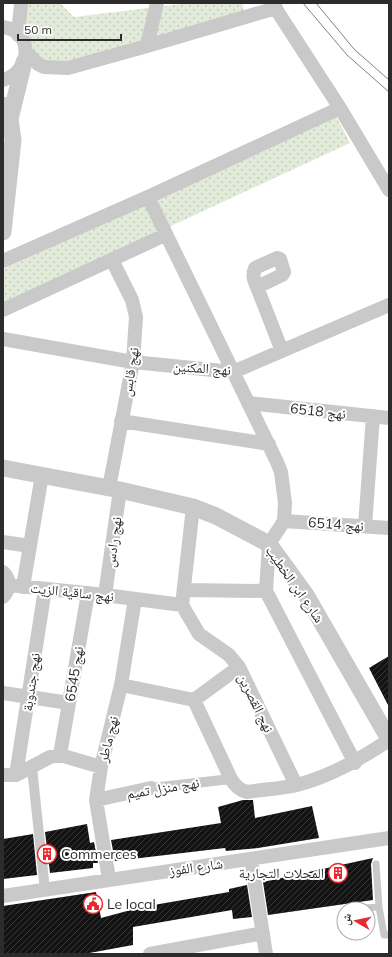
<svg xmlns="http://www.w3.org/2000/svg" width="392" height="957" font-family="Mulish,'Noto Naskh Arabic',sans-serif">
	<defs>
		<pattern id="grass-dots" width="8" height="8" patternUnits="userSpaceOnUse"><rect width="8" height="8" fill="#e2ebd9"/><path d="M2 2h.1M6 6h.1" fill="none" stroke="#c2caba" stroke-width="1.8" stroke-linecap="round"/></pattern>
		<pattern id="building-hatch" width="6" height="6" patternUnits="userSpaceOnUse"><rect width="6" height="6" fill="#131313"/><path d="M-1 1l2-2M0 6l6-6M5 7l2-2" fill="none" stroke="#363636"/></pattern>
	</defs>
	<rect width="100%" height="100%" fill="#fff"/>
	<path fill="url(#grass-dots)" d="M23 3H60L74 17 189 3H242L246 15 51 70 26 45Z
		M336 116 350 143 3 304V270L8 267Z"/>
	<path fill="url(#building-hatch)" d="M389 656V707L369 668Z
		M243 800H253L255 818 312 806 319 838 258 848 226 851 225 848 115 861 111 840 221 823 218 807Z
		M87 824 90 843 94 842 98 863H93V868L50 873 45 832Z
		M33 834 37 875 3 879V839Z
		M373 858 371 864 373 900 268 915 263 882Z
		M247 885 252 917 233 919 232 910 133 927V945L84 954H3V906L96 892 101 918 142 907 229 892V889Z"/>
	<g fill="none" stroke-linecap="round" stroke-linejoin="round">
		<path stroke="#c9c9c9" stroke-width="7" d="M376 864 379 907 384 935H389
			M352 909 379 907"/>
		<path stroke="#c9c9c9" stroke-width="10" d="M32 768 45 890
			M151 788 231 779"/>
		<path stroke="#c9c9c9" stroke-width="14" d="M272 3 340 108 389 190
			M3 27C34 31 32 72 3 80
			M18 35 21 3
			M147 46 157 3
			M26 52 38 64 44 67 68 68 147 46 276 8
			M148 197 277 462 281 472 285 503 284 521 269 544 266 591 355 763
			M3 261 148 197 340 108
			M257 287 282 275 284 272 280 259 277 258 255 268C252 276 254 280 257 287L282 351
			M3 310 165 235
			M3 339 133 362 233 372 389 305
			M248 403 389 418
			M121 421 269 444
			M109 488 133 362 136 317 132 300 112 260
			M284 521 389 528
			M365 526 373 416
			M3 542 30 546
			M3 572C11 580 10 589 3 597
			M9 585 105 595 182 605 193 507
			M23 587 42 475
			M184 590 266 591
			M105 595 120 490
			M182 605 199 634 229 655 239 667 296 785
			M121 685 194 700 239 667
			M3 693 69 703
			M194 700 231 779C235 786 239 790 247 792 264 789 281 789 297 785 331 776 360 759 389 740
			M60 755 88 593
			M3 775H16L50 757 60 755 101 767
			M16 775 45 589
			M96 800 151 788
			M251 859 266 954
			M109 879 96 800 101 767 121 685 135 599
			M3 896 389 838
			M150 954 263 933"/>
		<path stroke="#c9c9c9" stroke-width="17" d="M3 105 10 119 24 62
			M3 232 13 140 10 119
			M3 468 120 490 193 507 216 516 269 544 306 595 389 739"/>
		<path stroke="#818181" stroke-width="1" d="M303 3 347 55 389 92
			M316 3 354 49 389 80"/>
	</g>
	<defs>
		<symbol id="building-ring" viewBox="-11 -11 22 22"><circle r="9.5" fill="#fff" stroke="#ea282e" stroke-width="1.5"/><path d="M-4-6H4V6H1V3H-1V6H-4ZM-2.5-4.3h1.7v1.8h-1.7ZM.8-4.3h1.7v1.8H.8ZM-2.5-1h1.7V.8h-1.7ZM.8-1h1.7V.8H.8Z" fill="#ea282e"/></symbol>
		<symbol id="civic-ring" viewBox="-11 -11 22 22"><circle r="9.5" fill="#fff" stroke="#ea282e" stroke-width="1.5"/><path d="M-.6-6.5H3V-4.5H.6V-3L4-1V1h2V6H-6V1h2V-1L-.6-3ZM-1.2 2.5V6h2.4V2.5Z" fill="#ea282e"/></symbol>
	</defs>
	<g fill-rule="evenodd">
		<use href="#building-ring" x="36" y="843" width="22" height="22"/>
		<use href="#building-ring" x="327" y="862" width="22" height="22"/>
		<use href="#civic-ring" x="82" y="893" width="22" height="22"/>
	</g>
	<g text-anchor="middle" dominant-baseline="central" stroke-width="4" stroke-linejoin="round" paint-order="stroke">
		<g font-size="14" fill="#2c2c2c" stroke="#fff">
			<text transform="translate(202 368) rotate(4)">نهج المكنين</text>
			<text transform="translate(130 372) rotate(-81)">نهج قابس</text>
			<text transform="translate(318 411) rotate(6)">نهج 6518</text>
			<text transform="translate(336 524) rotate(4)">نهج 6514</text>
			<text transform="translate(113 542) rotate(-82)">نهج رادس</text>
			<text transform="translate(295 584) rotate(55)">شارع ابن الخطيب</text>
			<text transform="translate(72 592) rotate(6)">نهج ساقية الزيت</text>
			<text transform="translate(74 674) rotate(-81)">نهج 6545</text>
			<text transform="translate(31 682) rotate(-82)">نهج جندوبة</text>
			<text transform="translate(256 703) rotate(64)">نهج القصرين</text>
			<text transform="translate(108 739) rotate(-76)">نهج ماطر</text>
			<text transform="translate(163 788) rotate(-9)">نهج منزل تميم</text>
			<text transform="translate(196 867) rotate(-8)">شارع الفوز</text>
		</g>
		<g font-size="14" fill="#2c2c2c" stroke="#fff" text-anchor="start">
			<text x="61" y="854">Commerces</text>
			<text x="324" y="873" text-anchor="end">المحلات التجارية</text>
			<text x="107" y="904">Le local</text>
		</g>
	</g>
	<rect width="392" height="957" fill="none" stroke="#2c2c2c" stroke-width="8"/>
	<g transform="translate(356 921) rotate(279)"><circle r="19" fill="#ffffff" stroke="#ababab"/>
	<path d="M0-3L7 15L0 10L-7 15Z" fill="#ea282e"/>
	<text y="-6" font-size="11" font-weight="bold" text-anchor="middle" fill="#2c2c2c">ش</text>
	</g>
	<path d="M18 34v6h103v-6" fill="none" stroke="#2c2c2c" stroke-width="2"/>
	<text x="24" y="34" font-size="12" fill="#2c2c2c" stroke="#ffffff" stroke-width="3" paint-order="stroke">50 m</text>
</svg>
